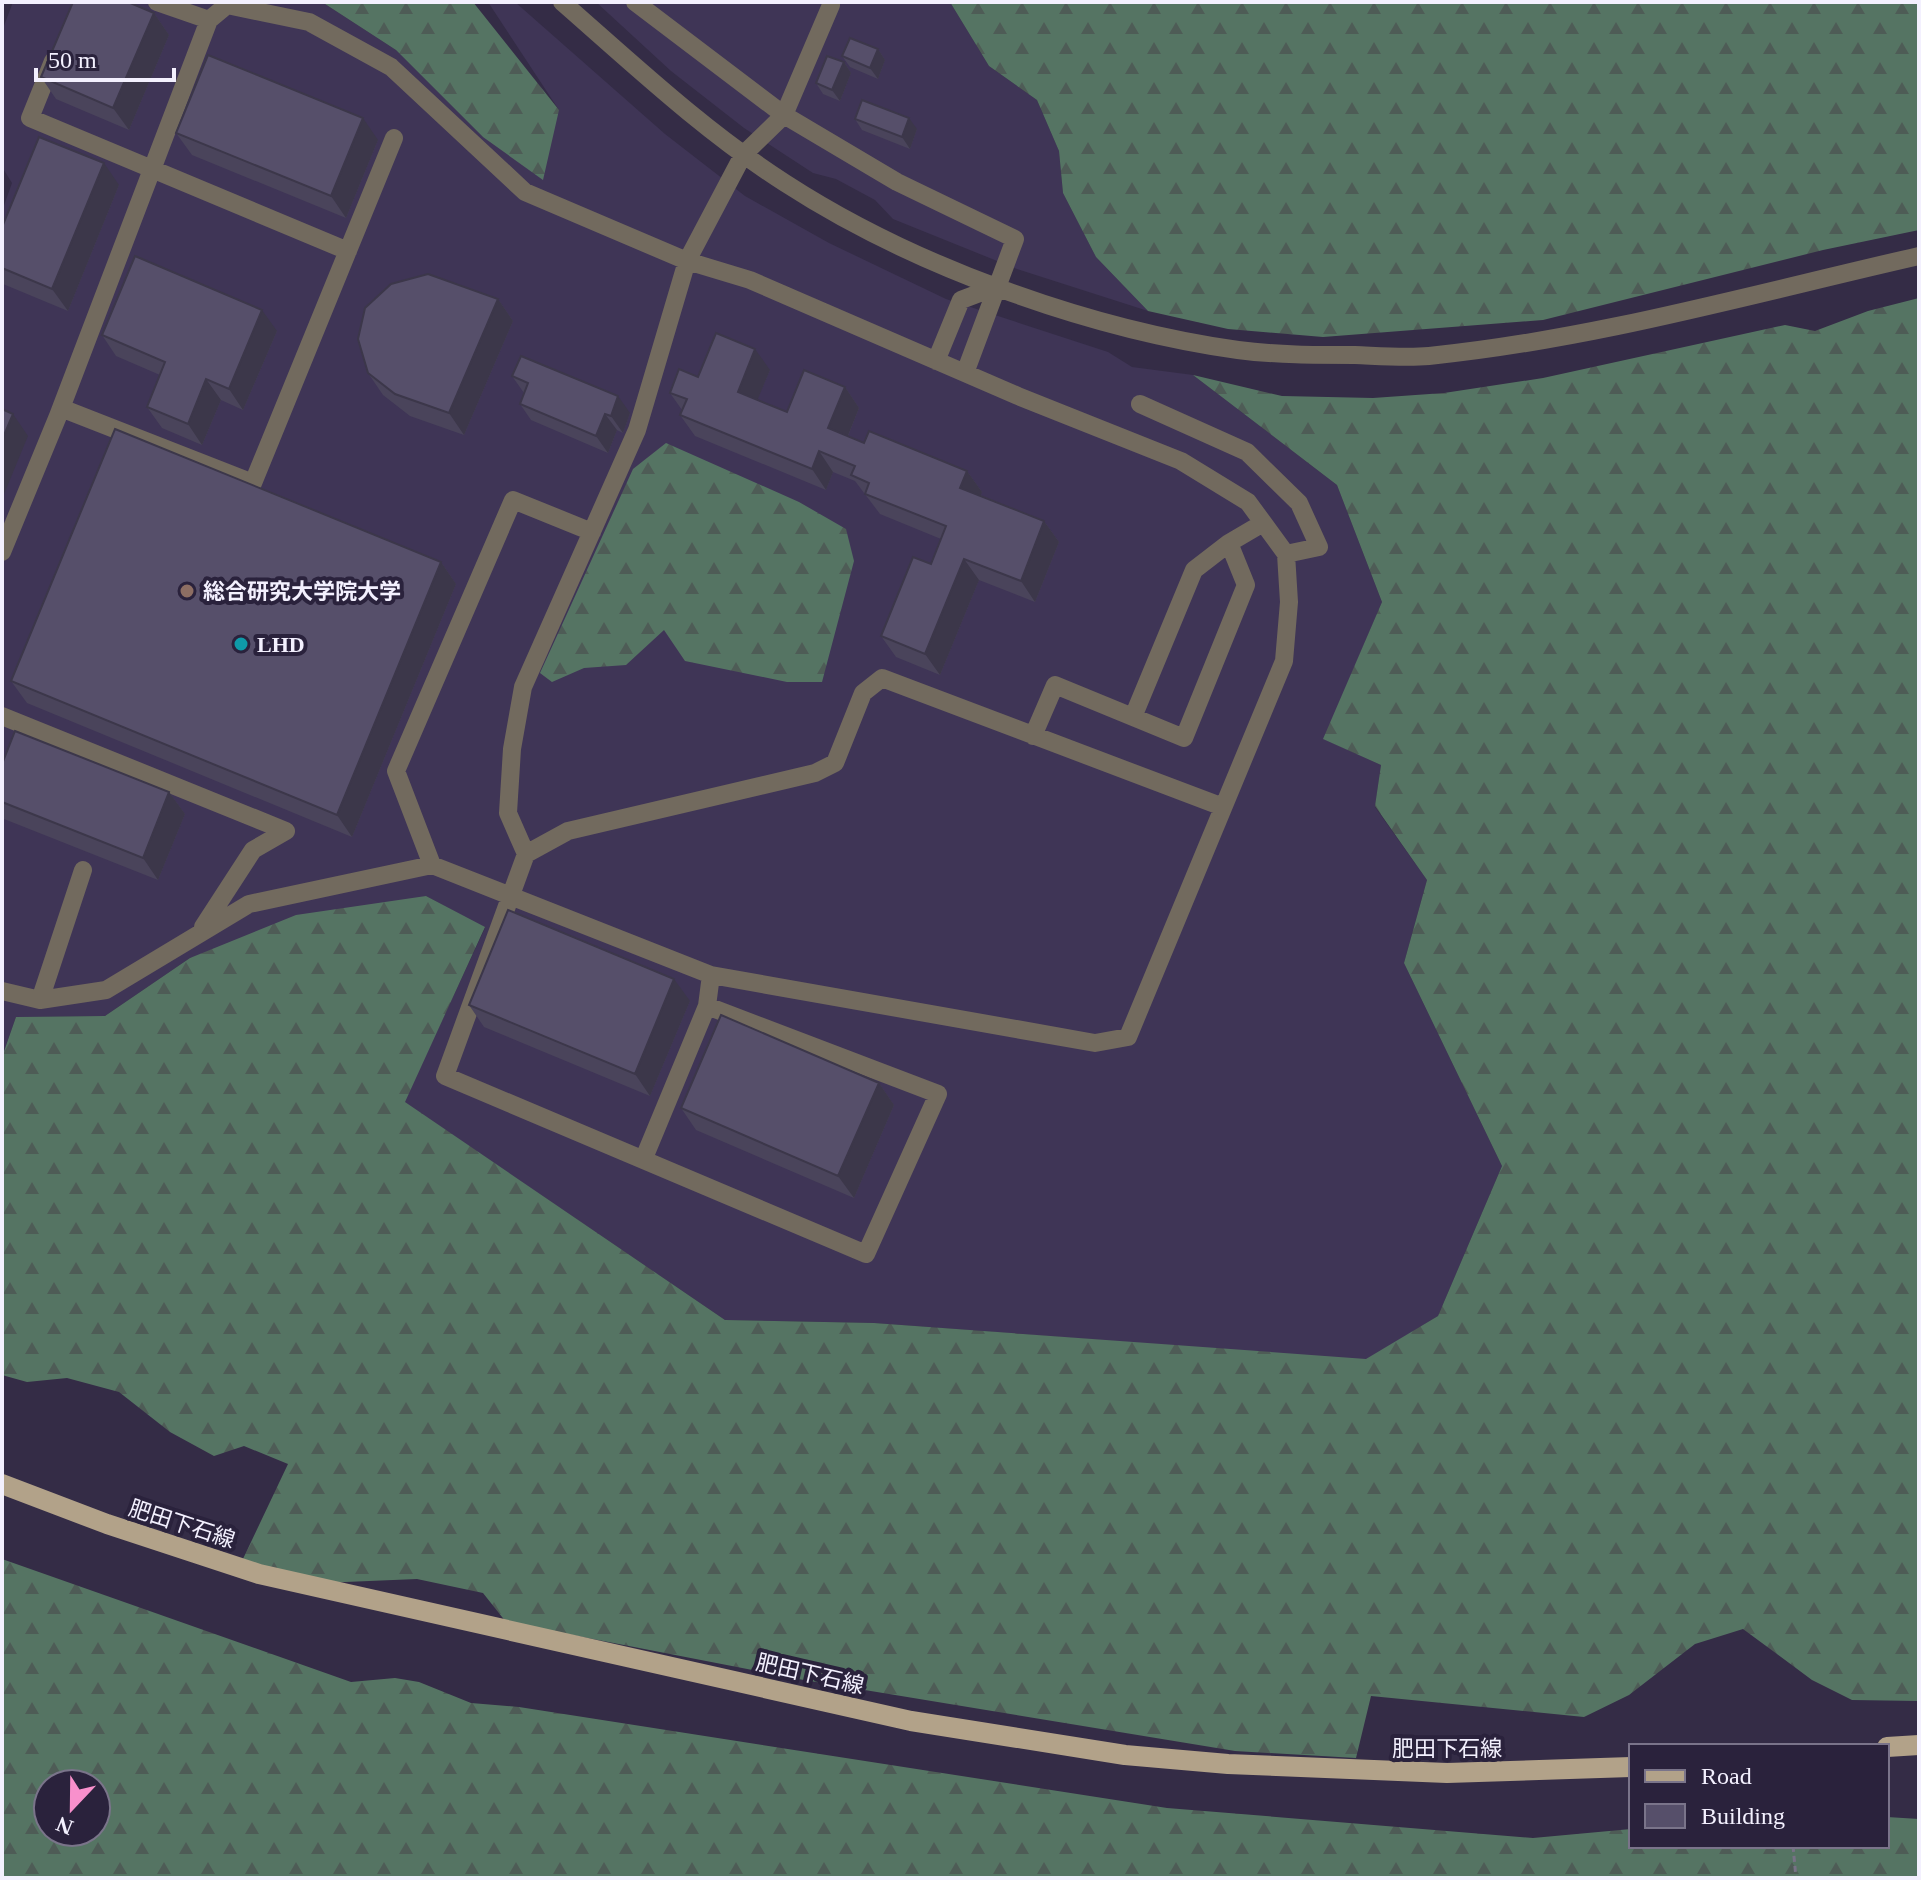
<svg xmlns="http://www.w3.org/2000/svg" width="1921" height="1880" font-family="'Times New Roman','Noto Sans JP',serif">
	<defs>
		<pattern id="forest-firs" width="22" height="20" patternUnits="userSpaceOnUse" patternTransform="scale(2)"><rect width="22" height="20" fill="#557463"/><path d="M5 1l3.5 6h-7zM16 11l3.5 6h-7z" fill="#4e5c56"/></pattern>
	</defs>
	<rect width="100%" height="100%" fill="#342c46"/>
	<path fill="#3f3556" d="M13 2H322L396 50 483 137 559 110 488 2H515L665 134 745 196 829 243 946 299 1108 352 1132 367 1193 375 1337 485 1382 602 1324 739 1381 765 1375 807 1427 880 1404 963 1502 1166 1438 1316 1366 1360 874 1323 725 1320 404 1102 485 928 426 896 190 958 105 1016 16 1017 2 1057V211L12 183 2 167V31Z
		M596 2H950L989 66 1037 100 1059 151 1063 193 1096 257 1148 311 1017 269 893 219 875 200 836 179 813 173 744 128 671 71Z"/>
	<path fill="url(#forest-firs)" fill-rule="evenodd" d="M322 2H473L559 110 543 180 483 137 396 50Z
		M950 2H1919V230L1823 250 1543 320 1323 337 1228 329 1148 311 1096 257 1063 193 1059 151 1037 100 989 66Z
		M1919 298V1701L1852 1700 1812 1680 1743 1629 1695 1644 1629 1695 1584 1717 1371 1696 1356 1758 1235 1751 798 1679 506 1622 483 1593 417 1579 321 1583 242 1561 288 1464 244 1446 214 1456 170 1432 119 1392 67 1378 27 1382 2 1375V1057L16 1017 105 1016 190 958 296 915 426 896 485 927 405 1102 725 1320 874 1323 1366 1359 1438 1316 1502 1166 1404 963 1427 880 1375 806 1381 765 1323 739 1382 602 1337 485 1193 375 1282 396 1373 398 1444 393 1543 378 1785 325 1815 331 1868 311Z
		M666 443 799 502 846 529 854 561 822 682H787L685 661 664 630 626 665 584 668 552 682 540 673 633 469Z
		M2 1559 351 1682 395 1678 419 1682 471 1703 519 1707 1167 1808 1533 1838 1631 1829V1846H1887V1817L1919 1819V1878H2ZM96 1784V1832H48V1784Z"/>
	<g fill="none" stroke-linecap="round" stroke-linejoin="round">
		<path stroke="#777186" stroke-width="3" stroke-dasharray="6 4" stroke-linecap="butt" d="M1793 1846 1796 1878"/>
		<path stroke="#726a5e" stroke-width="18" d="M157 2 209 20
			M562 2C634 65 704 131 785 183 913 266 1088 329 1238 350 1276 355 1316 355 1355 355 1380 356 1405 358 1429 356 1596 339 1756 293 1919 256
			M635 2 784 115 897 182 1015 239 965 373
			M53 61 30 118 348 251
			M936 361 961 300 998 286
			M1140 404 1247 452 1299 503 1319 547 1286 554
			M61 408 253 483 394 138
			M2 552 58 416 209 20 227 5 309 22 391 67 525 192 687 261 750 280 1018 396 1181 461 1248 502 1286 554 1289 602 1284 661 1128 1037 1095 1043 711 975 432 865 249 904 106 990 40 1000 2 991
			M2 716 286 831 253 850 203 927
			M1133 717 1194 570 1229 543
			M1033 736 1055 685 1184 738 1246 585 1229 543 1263 523
			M526 854 568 831 815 773 835 763 863 693 882 678 1223 807
			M432 865 396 771 513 500 592 532
			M40 1000 83 870
			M707 1006 938 1094 866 1254 445 1076 526 854 508 813 512 749 523 687 637 430 687 261 743 155 784 115 831 5
			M644 1158 707 1006 711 975"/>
		<path stroke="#b2a289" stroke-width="20" d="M2 1484 107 1524 259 1574 911 1721 1125 1755 1228 1764 1447 1773 1631 1767
			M1887 1747 1919 1745"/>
	</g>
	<path fill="#4a445b" d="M154 13 169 35 129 130 56 99 41 77Z
		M878 49 885 60 878 79 850 67 842 56Z
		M844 62 851 73 840 101 823 94 816 83Z
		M855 119 917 129 910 149 862 130Z
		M176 133 378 140 346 218 192 155Z
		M119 185 68 311 3 284 2 227Z
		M498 299 513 321 464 435 410 416 383 395 368 373Z
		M277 331 243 410 221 400 202 445 162 428 147 407 160 375 116 356 102 335Z
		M770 370 757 400 787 412 845 387 859 408 848 436 864 443 967 471 982 492 980 495 1044 521 1059 542 1035 602 979 580 940 675 896 657 881 636 931 564 941 539 880 514 855 481 833 472 826 490 695 436 680 415 682 410 670 393 698 377Z
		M512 376 630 413 623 433 617 430 608 453 531 420 520 404 524 393Z
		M441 562 456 584 352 837 27 703 11 681Z
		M2 764 169 792 185 814 158 880 4 819 2 815Z
		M690 1001 650 1096 484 1027 469 1005Z
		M879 1083 894 1105 854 1198 696 1130 681 1108Z"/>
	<path fill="#3c374a" d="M154 13 169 35 129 130 113 108Z
		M878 49 885 60 878 79 870 68Z
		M844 62 851 73 840 101 832 90Z
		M363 118 378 140 346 218 331 196Z
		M909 118 917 129 910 149 902 137Z
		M104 163 119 185 68 311 52 289Z
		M498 299 513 321 464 435 449 413Z
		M262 310 277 331 243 410 229 389Z
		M755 349 770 370 752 413 738 392Z
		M206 379 221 400 202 445 188 424Z
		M845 387 859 408 843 448 828 428Z
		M618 396 630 413 623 433 611 416Z
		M13 414 28 436 2 499V440Z
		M605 414 617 430 608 453 596 436Z
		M819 451 833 472 826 490 812 469Z
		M967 471 982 492 975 508 960 488Z
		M1044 521 1059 542 1035 602 1021 581Z
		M964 559 979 580 940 675 925 654Z
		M441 562 456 584 352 837 337 815Z
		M169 792 185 814 158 880 143 858Z
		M674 979 690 1001 650 1096 635 1074Z
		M879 1083 894 1105 854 1198 838 1176Z"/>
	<path fill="#564f6a" stroke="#3c374a" stroke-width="2" d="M73 2H128L154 13 113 108 41 77Z
		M850 38 878 49 870 68 842 56Z
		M208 55 363 118 331 196 176 133Z
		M827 56 844 62 832 90 816 83Z
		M862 100 909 118 902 137 855 119Z
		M39 137 104 163 52 289 2 268V227Z
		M135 256 262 310 229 389 206 379 188 424 147 407 165 362 102 335Z
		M428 274 498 299 449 413 395 394 368 373 358 339 365 308 391 284Z
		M716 333 755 349 738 392 787 412 804 370 845 387 828 428 864 443 869 431 967 471 960 488 1044 521 1021 581 964 559 925 654 881 636 913 557 931 564 946 526 865 494 869 483 851 475 855 466 819 451 812 469 680 415 687 399 670 393 679 369 698 377Z
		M521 356 618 396 611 416 605 414 596 436 520 404 528 383 512 376Z
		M2 409 13 414 2 440Z
		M115 429 441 562 337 815 11 681Z
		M15 731 169 792 143 858 2 802V764Z
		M508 910 674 979 635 1074 469 1005Z
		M721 1015 879 1083 838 1176 681 1108Z"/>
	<circle fill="#8d6e63" stroke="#2a223c" stroke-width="3" cx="187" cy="591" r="8"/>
	<circle fill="#0f9aa8" stroke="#2a223c" stroke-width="3" cx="241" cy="644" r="8"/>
	<g text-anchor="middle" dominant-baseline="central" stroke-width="8" stroke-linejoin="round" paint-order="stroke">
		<g font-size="22" font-weight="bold" fill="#f3f0fe" stroke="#2a223c" text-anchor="start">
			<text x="203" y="591">総合研究大学院大学</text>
			<text x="257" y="644">LHD</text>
		</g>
		<g font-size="22" fill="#f3f0fe" stroke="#2a223c">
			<text transform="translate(182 1524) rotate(18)">肥田下石線</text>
			<text transform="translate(810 1674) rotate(13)">肥田下石線</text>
			<text x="1447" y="1748">肥田下石線</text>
		</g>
	</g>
	<rect width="1921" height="1880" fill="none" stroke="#f3f0fe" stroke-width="8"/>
	<rect x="1629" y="1744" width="260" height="104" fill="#2a223c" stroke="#7a748a" stroke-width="2"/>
	<rect x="1645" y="1770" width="40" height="12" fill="#b2a289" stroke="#7a748a" stroke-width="2"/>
	<text x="1701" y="1784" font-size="24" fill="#f3f0fe">Road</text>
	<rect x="1645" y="1804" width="40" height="24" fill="#564f6a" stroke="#7a748a" stroke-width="2"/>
	<text x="1701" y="1824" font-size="24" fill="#f3f0fe">Building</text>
	<g transform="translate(72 1808) rotate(202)"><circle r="38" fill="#2a223c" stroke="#7a748a" stroke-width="2"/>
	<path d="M0-6L14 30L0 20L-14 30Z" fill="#f890cc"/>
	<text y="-12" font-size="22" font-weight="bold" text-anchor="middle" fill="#f3f0fe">N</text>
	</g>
	<path d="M36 68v12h138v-12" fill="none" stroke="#f3f0fe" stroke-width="4"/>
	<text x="48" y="68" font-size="24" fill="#f3f0fe" stroke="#2a223c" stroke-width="6" paint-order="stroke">50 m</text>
</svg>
